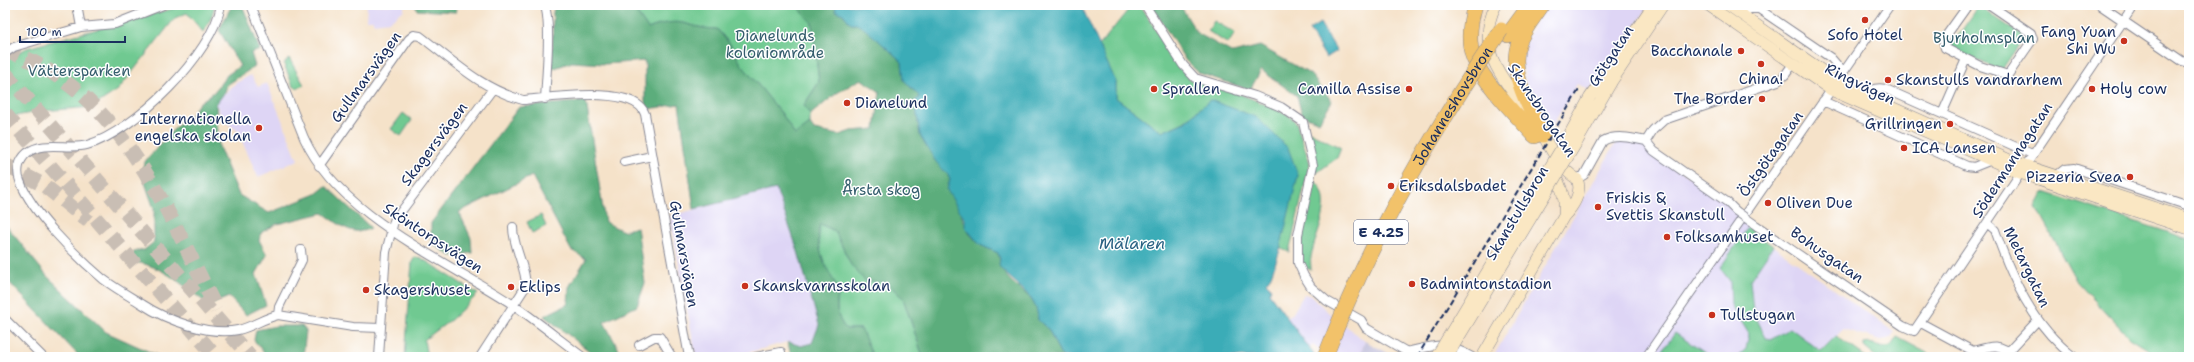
<svg xmlns="http://www.w3.org/2000/svg" width="2194" height="362" font-family="'Shantell Sans',sans-serif">
	<rect width="100%" height="100%" fill="#fff"/>
	<filter id="ink" filterUnits="userSpaceOnUse"><feTurbulence type="fractalNoise" baseFrequency=".025" numOctaves="2"/><feDisplacementMap in="SourceGraphic" scale="8" xChannelSelector="R" yChannelSelector="G"/><feConvolveMatrix kernelMatrix="1 2 1 2 8 2 1 2 1" color-interpolation-filters="sRGB"/></filter>
	<filter id="wash" filterUnits="userSpaceOnUse"><feTurbulence type="fractalNoise" baseFrequency=".012" numOctaves="4" result="noise"/><feDisplacementMap in="SourceGraphic" scale="16" xChannelSelector="R" yChannelSelector="G"/><feGaussianBlur stdDeviation="0.9" result="paint"/><feColorMatrix in="noise" values="0 0 0 0 0 0 0 0 0 0 0 0 0 0 0 0 0 1.4 0 .05"/><feComposite in="paint" operator="in"/></filter>
	<g filter="url(#wash)">
		<rect width="100%" height="100%" fill="#f5e2c9"/>
		<path fill="#ded5f5" d="M367 5H404V10L390 21 373 23V20H366Z
			M1544 5H1650L1589 90 1577 84 1548 133 1526 85 1520 52Z
			M251 75 258 87 267 83 298 160 258 177 237 130 222 120 216 102 236 83Z
			M1618 139 1644 145 1744 215 1749 226 1720 268 1730 281 1731 305 1749 334 1746 349 1737 357H1711L1675 333 1658 357H1493Z
			M776 188 797 248 819 325 812 343 801 346 787 342 731 357H696L670 216Z
			M1773 246 1894 332 1892 336 1888 339 1880 340 1843 329 1824 350 1821 351 1790 328 1772 339 1766 338 1753 311 1750 280Z
			M1304 294 1311 296 1328 312 1365 341 1361 353 1348 357H1333L1313 345 1310 348 1287 318 1293 313Z"/>
		<path fill="#c3c1db" d="M1365 341 1384 351 1396 357H1348L1361 353Z"/>
		<path fill="#6fc991" stroke="#457c78" d="M187 5H215L211 18 203 32 187 13 175 18 118 90 92 107 42 111 5 118V60L8 58 27 48Z
			M631 5H796L812 23 819 82 804 105 810 115V124L795 136 782 114 741 64 730 44 717 29C686 29 684 14 648 29Z
			M1132 5H1139L1191 80 1222 87 1252 99 1287 114 1296 122 1310 163 1289 252 1279 248 1298 175 1210 100 1184 122 1162 132 1116 98V82L1099 46Z
			M1979 6 2024 37 2001 71 1950 47Z
			M1214 21 1235 33 1228 44 1208 31Z
			M289 58 304 85 297 88 293 86 284 64Z
			M403 113 412 120 401 136 391 129Z
			M1310 132 1341 148 1337 158 1315 174 1316 163 1308 137Z
			M1314 180C1337 201 1315 233 1311 257 1310 261 1311 266 1311 270L1304 267C1294 241 1308 206 1314 180Z
			M2044 192 2189 239V357H2160L2130 338 2077 282 2036 207Z
			M541 215 546 226 532 233 527 222Z
			M820 224 835 231 851 265 886 282 903 298 923 357H873L861 329H846C835 316 836 305 839 290 826 269 815 249 820 224Z
			M1749 226 1759 236 1773 246 1750 280 1753 311 1766 338 1772 339 1790 328 1821 351 1836 336 1866 357H1737L1746 349 1749 334 1731 305 1730 281 1720 268Z
			M415 257 421 258 478 294 452 319 424 340 427 357H405L412 262Z
			M1675 333 1711 357H1658Z
			M1897 337 1927 353 1930 357H1876L1864 347V344C1872 341 1881 349 1891 346Z"/>
		<path fill="#5bad7b" stroke="#3b6e6c" d="M415 5H456V12L417 10Z
			M555 5H631L648 29C684 14 686 29 717 29L730 44 741 64 782 114 795 135 810 124 814 130 839 135 851 131 875 129 880 92 861 79 837 93 810 115 804 105 819 82 812 23 796 5H835L836 11 843 14 851 24C852 24 856 24 857 24 863 25 896 56 902 62L904 80 919 96 918 99 915 101 920 135 948 175 950 180 948 185 969 233 980 245 998 253C1000 259 1001 268 1005 274 1017 291 1038 295 1038 320L1049 330 1060 354 1063 357H923L903 298 886 282 865 281 851 265 835 231 820 224C814 248 827 270 839 290 836 305 835 316 846 329H861L873 357H791L788 342 801 346 812 343 819 325 797 248 776 189 694 209 679 104 649 109 645 102V61L605 64 572 62 552 69 553 12Z
			M1151 5H1180L1197 33 1233 53 1260 46 1310 74 1332 101 1319 122 1302 115 1297 96 1261 70 1250 90 1199 73 1186 61Z
			M231 7H243L260 50 251 53 255 66 227 85 225 92 216 104 219 147 239 195 269 213 316 194 326 186 371 228C352 238 338 223 323 213L277 224 262 232 259 240 267 255 256 274 266 305 246 315 229 297 209 305C187 289 163 265 134 262L132 255 135 251 144 250 154 242V209L141 171 146 160 175 128 190 117 199 103 214 92 227 75 240 66 219 30Z
			M586 101 605 222 623 231 637 227 645 283 637 306 604 322 623 357H597L544 316 568 304 569 287 586 259 571 250 532 176 459 212 471 238 472 253 451 256 431 243V223L519 107Z
			M5 224 47 276 106 332 161 357H80L5 278Z
			M276 326H302L306 331 303 357H267L254 340 256 330Z"/>
		<path fill="#3bacb7" stroke="#2b6e8a" d="M835 5H1081L1116 82V98L1162 132 1185 122 1210 100 1256 117 1288 148 1298 175 1279 253 1271 276 1266 283 1271 288 1269 293 1316 357H1063L1060 354 1049 330 1038 320C1038 295 1013 284 999 266L1000 259 998 253 980 245 965 227V220L947 190 950 180 948 175 936 162 920 135 915 101 918 99 919 96 904 80 902 62C896 56 862 25 857 24 856 24 852 24 851 24L843 14 836 11Z
			M1320 23 1337 51 1326 58 1309 30Z"/>
	</g>
	<g filter="url(#ink)">
		<g fill="none" stroke-linecap="round" stroke-linejoin="round">
			<path stroke="#c9beb4" stroke-width="15" stroke-dasharray="15 8" stroke-linecap="butt" d="M5 50C122 91 165 208 217 310
				M5 73 250 357
				M5 114 216 357
				M5 165 45 186 88 221"/>
			<defs>
				<path id="street" d="M77 5 81 27
					M221 5C213 54 134 132 87 145 69 150 43 140 27 153 19 160 16 171 20 181 31 212 78 258 103 279 115 288 129 296 142 304 166 320 209 336 238 330 252 327 264 318 278 315L279 307 302 260 301 250
					M251 5 304 138C340 217 446 260 515 306 538 322 560 340 583 357
					M544 5C552 18 546 80 545 99
					M1145 5 1183 65 1195 78 1255 96 1281 107 1303 122 1313 165 1298 235V263L1304 276 1311 287 1327 301 1361 320 1366 328 1407 352C1438 345 1442 340 1472 357
					M1968 5 1943 40 1945 48 1980 66 2008 75 2033 39 2031 33 1990 5
					M2100 5 2182 61 2189 63
					M1741 14 1750 9H1759L1831 58 1843 72
					M5 53 14 47 81 27 115 24 163 5
					M1864 94C1872 89 1879 86 1888 90L2032 154
					M1823 101 1967 166 1974 167 1989 161
					M1942 114 1966 59
					M1646 141 1653 130 1664 120 1778 81 1785 75 1793 64
					M624 162 652 156
					M319 166 409 39 414 35 420 36C453 61 483 90 523 100 549 98 635 84 645 114L689 357
					M2056 176 2065 169 2074 168 2189 206
					M1577 179 1584 175 1603 141C1616 134 1632 138 1646 141L1654 151 1727 202 1736 211
					M1988 224 1995 230C2011 277 2033 326 2074 357
					M1757 226 1903 326 1914 331 2134 5
					M278 315 353 327 380 328
					M5 319 43 357
					M1921 323 1973 351C1993 345 2000 343 2015 357
					M639 345 654 337H660L672 357
					M2009 351 2038 320
					M379 357 386 252 394 221 492 90
					M480 357 526 286C526 266 513 248 513 227
					M756 357 781 352
					M1646 357 1890 5"/>
				<path id="secondary" d="M1496 5C1474 48 1502 77 1526 110
					M1708 5 1831 90 2020 173 2189 229
					M1728 5 1837 81 1851 89 2012 161 2189 219
					M1568 137 1590 97 1653 5
					M1577 142 1612 81 1663 5
					M1553 170C1561 186 1566 198 1564 216
					M1482 357 1564 216C1573 207 1583 192 1577 179 1556 165 1552 149 1539 129"/>
				<path id="highway" d="M1475 5C1470 22 1467 42 1474 59 1484 83 1517 116 1535 136
					M1542 5C1534 17 1524 29 1519 42 1508 74 1530 107 1543 135
					M1508 35 1530 5"/>
			</defs>
			<use href="#street" stroke="#888894" stroke-width="10"/>
			<use href="#secondary" stroke="#888894" stroke-width="12"/>
			<use href="#highway" stroke="#888894" stroke-width="16"/>
			<use href="#street" stroke="#fff" stroke-width="8"/>
			<use href="#secondary" stroke="#fae7c3" stroke-width="11"/>
			<use href="#highway" stroke="#f2c26a" stroke-width="15"/>
			<path stroke="#1b2f5e" stroke-width="2" stroke-dasharray="6 3" stroke-linecap="butt" d="M1417 357 1580 88"/>
			<defs>
				<path id="street-bridge" d="M1736 211 1757 226"/>
				<path id="secondary-bridge" d="M1436 357 1568 137
					M1447 357 1577 142"/>
				<g id="highway-bridge">
					<path id="s1" d="M1325 357C1369 242 1432 132 1501 30"/>
				</g>
			</defs>
			<use href="#street-bridge" stroke="#888894" stroke-width="10" stroke-linecap="butt"/>
			<use href="#secondary-bridge" stroke="#888894" stroke-width="12" stroke-linecap="butt"/>
			<use href="#highway-bridge" stroke="#888894" stroke-width="16" stroke-linecap="butt"/>
			<use href="#street-bridge" stroke="#fff" stroke-width="8"/>
			<use href="#secondary-bridge" stroke="#fae7c3" stroke-width="11"/>
			<use href="#highway-bridge" stroke="#f2c26a" stroke-width="15"/>
		</g>
	</g>
	<g fill="#c8321e" stroke="#fff" stroke-width="1.5">
		<circle cx="1865" cy="20" r="4"/>
		<circle cx="2124" cy="41" r="4"/>
		<circle cx="1741" cy="51" r="4"/>
		<circle cx="1761" cy="64" r="4"/>
		<circle cx="1888" cy="80" r="4"/>
		<circle cx="1154" cy="89" r="4"/>
		<circle cx="1409" cy="89" r="4"/>
		<circle cx="2092" cy="89" r="4"/>
		<circle cx="1762" cy="99" r="4"/>
		<circle cx="847" cy="103" r="4"/>
		<circle cx="1950" cy="124" r="4"/>
		<circle cx="259" cy="128" r="4"/>
		<circle cx="1904" cy="148" r="4"/>
		<circle cx="2130" cy="177" r="4"/>
		<circle cx="1391" cy="186" r="4"/>
		<circle cx="1768" cy="203" r="4"/>
		<circle cx="1598" cy="207" r="4"/>
		<circle cx="1667" cy="237" r="4"/>
		<circle cx="1412" cy="284" r="4"/>
		<circle cx="745" cy="286" r="4"/>
		<circle cx="511" cy="287" r="4"/>
		<circle cx="366" cy="290" r="4"/>
		<circle cx="1712" cy="315" r="4"/>
	</g>
	<g text-anchor="middle" dominant-baseline="central" stroke-width="3" stroke-linejoin="round" paint-order="stroke">
		<rect fill="#fff" stroke="#5f6d8e" stroke-width="1" x="1354" y="220" width="54" height="24" rx="3"/>
		<g font-size="14" font-weight="bold" fill="#1b2f5e">
			<text x="1381" y="232">E 4.25</text>
		</g>
		<g font-size="15" fill="#1b2f5e" stroke="#fff" text-anchor="start">
			<text x="2116" y="32" text-anchor="end">Fang Yuan<tspan x="2116" dy="17">Shi Wu</tspan></text>
			<text x="1865" y="35" text-anchor="middle">Sofo Hotel</text>
			<text x="1733" y="51" text-anchor="end">Bacchanale</text>
			<text x="1761" y="79" text-anchor="middle">China!</text>
			<text x="1896" y="80">Skanstulls vandrarhem</text>
			<text x="1162" y="89">Sprallen</text>
			<text x="1401" y="89" text-anchor="end">Camilla Assise</text>
			<text x="2100" y="89">Holy cow</text>
			<text x="1754" y="99" text-anchor="end">The Border</text>
			<text x="855" y="103">Dianelund</text>
			<text x="251" y="119" text-anchor="end">Internationella<tspan x="251" dy="17">engelska skolan</tspan></text>
			<text x="1942" y="124" text-anchor="end">Grillringen</text>
			<text x="1912" y="148">ICA Lansen</text>
			<text x="2122" y="177" text-anchor="end">Pizzeria Svea</text>
			<text x="1399" y="186">Eriksdalsbadet</text>
			<text x="1606" y="198">Friskis &amp;<tspan x="1606" dy="17">Svettis Skanstull</tspan></text>
			<text x="1776" y="203">Oliven Due</text>
			<text x="1675" y="237">Folksamhuset</text>
			<text x="1420" y="284">Badmintonstadion</text>
			<text x="753" y="286">Skanskvarnsskolan</text>
			<text x="519" y="287">Eklips</text>
			<text x="374" y="290">Skagershuset</text>
			<text x="1720" y="315">Tullstugan</text>
		</g>
		<g font-size="15" fill="#345d6d" stroke="#fff">
			<text x="775" y="36">Dianelunds<tspan x="775" dy="17">koloniområde</tspan></text>
			<text x="1984" y="38">Bjurholmsplan</text>
			<text x="79" y="71">Vättersparken</text>
			<text x="881" y="190">Årsta skog</text>
		</g>
		<g font-size="15" fill="#1b2f5e" stroke="#fff">
			<text transform="translate(1611 56) rotate(-57)">Götgatan</text>
			<text transform="translate(366 77) rotate(-54)">Gullmarsvägen</text>
			<text transform="translate(1860 84) rotate(26)">Ringvägen</text>
			<text stroke="none"><textPath href="#s1" startOffset="282">Johanneshovsbron</textPath></text>
			<text transform="translate(1542 110) rotate(56)">Skansbrogatan</text>
			<text transform="translate(434 144) rotate(-53)">Skagersvägen</text>
			<text transform="translate(1771 154) rotate(-55)">Östgötagatan</text>
			<text transform="translate(2012 160) rotate(-57)">Södermannagatan</text>
			<text transform="translate(1517 213) rotate(-59)">Skanstullsbron</text>
			<text transform="translate(433 238) rotate(33)">Sköntorpsvägen</text>
			<text transform="translate(684 254) rotate(80)">Gullmarsvägen</text>
			<text transform="translate(1827 255) rotate(35)">Bohusgatan</text>
			<text transform="translate(2027 267) rotate(64)">Metargatan</text>
		</g>
		<g font-size="16" font-style="italic" fill="#286182" stroke="#fff">
			<text x="1132" y="243">Mälaren</text>
		</g>
	</g>
	<rect width="2194" height="362" fill="none" stroke="#fff" stroke-width="20"/>
	<path d="M20 36v6h105v-6" fill="none" stroke="#1b2f5e" stroke-width="2"/>
	<text x="26" y="36" font-size="12" fill="#1b2f5e" stroke="#ffffff" stroke-width="3" paint-order="stroke">100 m</text>
</svg>
